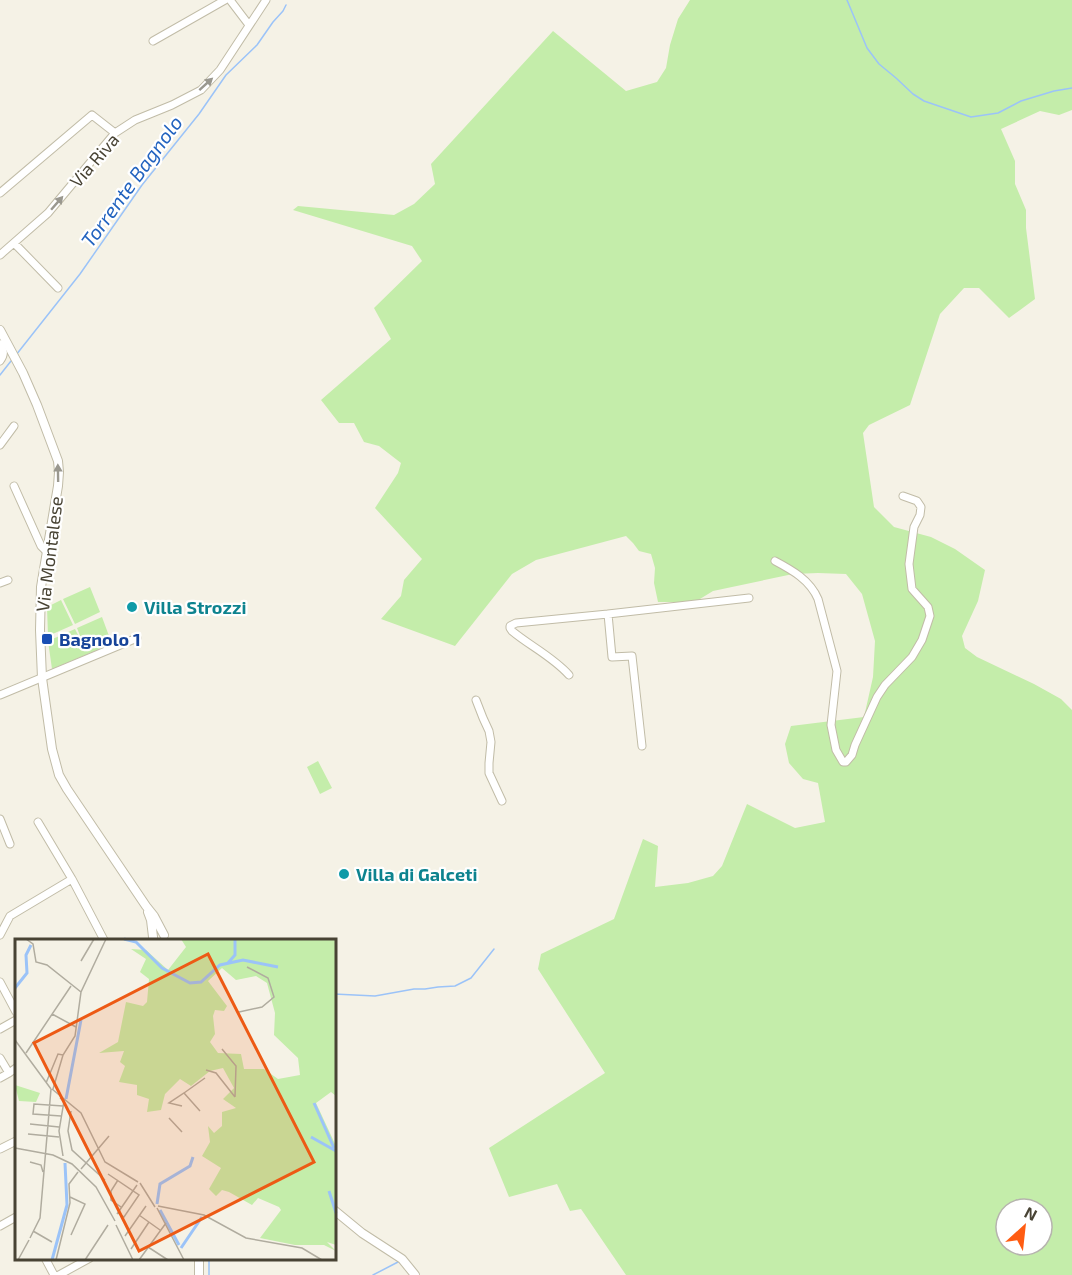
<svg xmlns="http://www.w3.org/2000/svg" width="1072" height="1275" font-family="'Exo 2',sans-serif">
	<rect width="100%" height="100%" fill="#f5f2e6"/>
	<path fill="#c4edaa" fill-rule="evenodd" d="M690 0H1072V110L1059 115 1040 111 1001 129 1015 161V184L1026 210V228L1035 299 1009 318 979 288H964L940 314 910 405 869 425 863 433 874 507 894 527 931 537 955 549 985 570 978 601 962 636 965 648 977 657 1034 684 1061 699 1072 710V1275H626L581 1209 570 1211 557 1184 509 1197 489 1148 605 1073 538 969 541 954 614 919 643 839 658 846 655 887 688 883 713 876 722 866 747 804 795 828 825 822 818 783 803 779 789 763 785 744 791 726 864 717 873 677 875 641 862 594 846 574 818 573 793 574 713 591 695 602H658L654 583 655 568 651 554 639 551 633 543 626 536 536 560 512 574 455 646 381 619 401 596 404 580 422 559 375 508 398 473 401 463 379 446 364 442 354 423H339L321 400 391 339 374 308 422 261 412 246 293 210 298 206 394 215 414 204 435 184 431 164 553 31 626 91 657 82 666 68 670 45 678 19ZM1006 1209H1042V1245H1006Z
		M90 587 100 612 75 624 63 599Z
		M61 600 73 625 48 636 47 607Z
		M102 617 112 644 52 669 48 641 75 629 86 651 77 628Z
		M318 761 332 788 320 794 307 767Z"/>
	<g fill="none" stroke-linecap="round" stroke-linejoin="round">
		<path stroke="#9bc3f8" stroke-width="1.5" d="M847 0 867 48 879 64 896 78 913 94 924 101 971 117 998 113 1021 101 1054 91 1072 88
			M16 355 80 274 142 185 199 114 226 75 257 45 273 22 283 11 286 5
			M0 375 11 361
			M334 994 375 996 414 989H425L438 987 455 986 471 978 494 949
			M209 1258V1275
			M373 1275 398 1262"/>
		<defs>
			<path id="minor" d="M230 0 249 25
				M153 41 225 0
				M0 193 92 115 115 133
				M14 243 58 288
				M0 255 48 213 115 133 135 120 172 105 201 90 220 70 266 0
				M0 344C4 351 5 354 0 361
				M0 445 14 426
				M14 486 41 546 46 551
				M775 561C792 570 810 580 818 599L837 671 831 725 836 750 843 762H846L852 755 855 745 877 697 885 685 912 657 922 640 930 616 928 607 912 589 909 564 914 527 920 515 921 507 917 501 903 496
				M0 583 8 580
				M608 614 749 598
				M569 675C553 657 530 646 512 631L510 628V626L516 623 608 614 612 657 632 656 642 746
				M0 695 137 638
				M476 700 483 718 489 731 491 742 489 763V773L502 801
				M0 819 10 844
				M38 822 72 879 104 940
				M0 935 10 916 72 879
				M0 982 16 1012
				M0 1029 16 1020
				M0 1058 9 1073 16 1068
				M0 1078 9 1073
				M0 1149 16 1141
				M0 1226 16 1217
				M45 1258 54 1275
				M59 1275 90 1258"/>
			<path id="tertiary" d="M0 330 23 373 37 405 58 461 59 472 58 486 41 587 40 630 42 678 52 749 59 775 67 789 146 906 154 916 164 935
				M148 912 151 920 153 937
				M334 1210 362 1233 402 1259 415 1275
				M199 1275V1258"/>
		</defs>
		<use href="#minor" stroke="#c1bca7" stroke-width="9"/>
		<use href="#tertiary" stroke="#c1bca7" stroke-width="10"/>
		<use href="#minor" stroke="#fff" stroke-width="7"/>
		<use href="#tertiary" stroke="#fff" stroke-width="8"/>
	</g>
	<defs><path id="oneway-solid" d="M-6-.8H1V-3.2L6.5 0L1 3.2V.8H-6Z" transform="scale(1.5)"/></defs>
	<g fill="#9a988f">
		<use href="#oneway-solid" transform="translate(206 84) rotate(-42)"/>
		<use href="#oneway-solid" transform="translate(57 203) rotate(-49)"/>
		<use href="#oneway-solid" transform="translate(58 473) rotate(-91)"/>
	</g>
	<g fill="#0f9aa8" stroke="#fff" stroke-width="2">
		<circle cx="132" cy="607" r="6"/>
		<circle cx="344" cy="874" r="6"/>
	</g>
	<rect fill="#1a4fb4" stroke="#fff" stroke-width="2" x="41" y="633" width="12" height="12" rx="3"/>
	<g text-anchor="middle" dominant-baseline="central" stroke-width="4.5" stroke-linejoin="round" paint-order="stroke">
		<g font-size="18" fill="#484334" stroke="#fff">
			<text transform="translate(94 160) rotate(-49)">Via Riva</text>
			<text transform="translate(49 554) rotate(-83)">Via Montalese</text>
		</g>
		<g font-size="18" font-weight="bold" fill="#0d838f" stroke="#fff" text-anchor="start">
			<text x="144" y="607">Villa Strozzi</text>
			<text x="356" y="874">Villa di Galceti</text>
		</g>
		<g font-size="18" font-weight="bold" fill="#164399" stroke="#fff" text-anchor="start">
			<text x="59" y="639">Bagnolo 1</text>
		</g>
		<g font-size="20" font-style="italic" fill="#2263bf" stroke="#fff">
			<text transform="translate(131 181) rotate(-54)">Torrente Bagnolo</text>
		</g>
	</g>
	<g transform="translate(15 939)">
		<rect width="321" height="321" fill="#f5f2e6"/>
		<path d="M166 0H321V157L316 153 301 164 321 207V306L312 303 321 312 309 306H280L245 299 266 271 264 268 243 259 237 266 214 253 207 251 201 257 194 250 206 229 187 217 195 203 193 187 199 194 207 187V173L221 169 208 160 219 149 208 129 195 132 176 147 165 140 150 155 146 171 132 173 134 160 122 156V146L104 143 110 127 105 123 109 112 84 114 103 103 111 63 128 67 132 63 134 40 125 33 131 20 116 10 131 11 153 31 171 8ZM207 29 221 41 241 37 252 44 260 74 259 96 283 119 285 136 263 140 249 130H229L226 115 203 114 195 103 200 95 198 77 200 71 209 72 212 67 193 42ZM0 146 25 154 21 163 4 162Z" fill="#c4edaa" fill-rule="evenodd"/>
		<path fill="none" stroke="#9bc3f8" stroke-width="3" d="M109 0 121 3 147 29 175 44 186 43 205 26 228 21 263 28M212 25 220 16V0M0 49 12 34 11 16 16 6M51 160 66 81M299 164 319 209M296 198 321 212M314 252 321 274M142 265 145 245 175 227 178 218M145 271 164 306M166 309 187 278M37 321 52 266 50 224"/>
		<path fill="none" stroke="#b0ac9f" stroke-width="1.5" d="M11 0 18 5 21 23 32 26 66 53M66 22 79 0M224 73 247 68 259 58 253 39 232 28M37 75 61 88M0 101 36 150M207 110 221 127 220 158M11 114 56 47M191 131 201 134 220 158M31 144 43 115 48 116M37 150 66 174 90 223 123 243M38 150 48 116 60 97 66 53 91 0M169 154 190 139M45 159 49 162 44 192 48 217M167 167 154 164 169 154 185 172M56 172 53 192 57 211 90 241M46 177 18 175 19 165 48 167M154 179 167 193M15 185 44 188M13 195 44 198M0 209 38 216 57 225 81 248 100 282M15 223 26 226 28 233M66 230 94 197M93 235 124 256 109 278 103 274M103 241 96 252V261L106 268M125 244 140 268M55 258 70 265 56 296M143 267 189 276 231 299 287 309 307 321M142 269 169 321M102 275 122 246M124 276 145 291M101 286 118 321M18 292 37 303M110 297 131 267M15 299 25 279 36 150M133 308 153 321M116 310 134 283M3 321 14 301M41 321 55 264 54 245 63 233M70 321 93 286M124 321 151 284"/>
		<path fill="#ed5a15" fill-opacity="0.15" stroke="#ed5a15" stroke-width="3" d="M193 15 299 223 124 312 19 104Z"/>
		<rect width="321" height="321" fill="none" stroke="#484334" stroke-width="3"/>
	</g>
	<g transform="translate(1024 1227) rotate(27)"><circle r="28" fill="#ffffff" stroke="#b6b4ae" stroke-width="1.5"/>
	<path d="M0-4.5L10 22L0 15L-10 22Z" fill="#ff5c12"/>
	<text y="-9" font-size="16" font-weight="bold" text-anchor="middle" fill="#484334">N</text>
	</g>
</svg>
